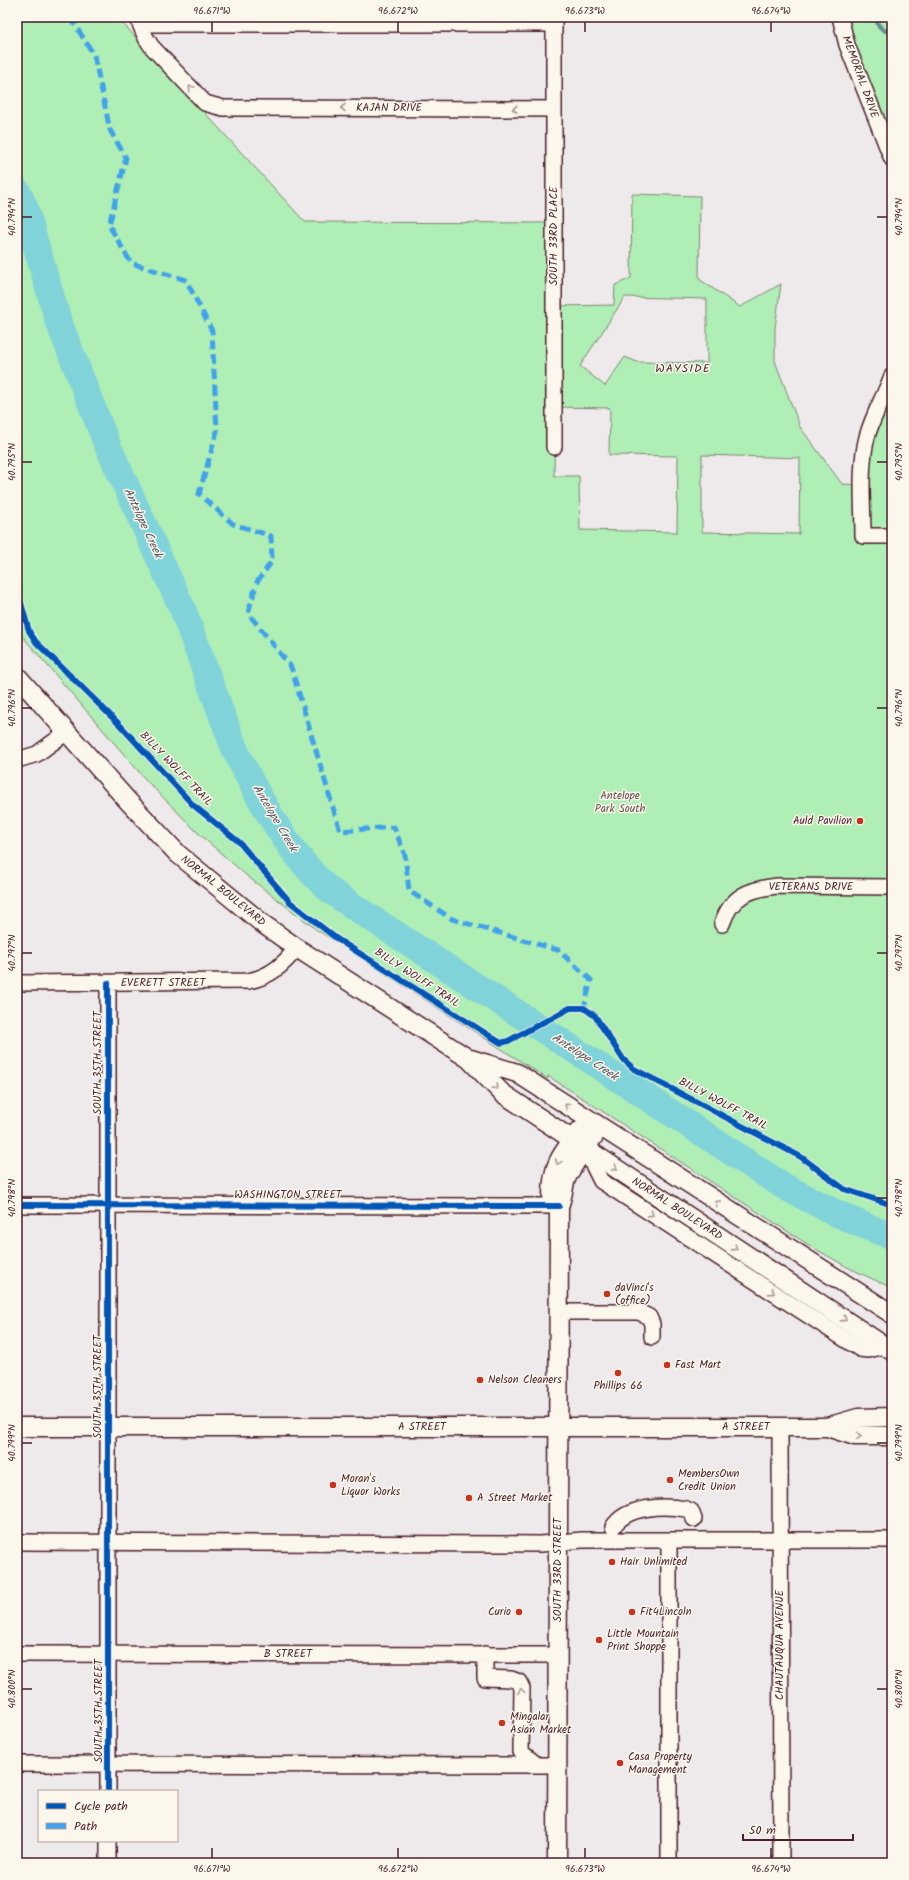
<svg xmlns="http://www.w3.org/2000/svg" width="909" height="1880" font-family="Kalam,sans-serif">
	<rect width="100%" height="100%" fill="#eee9ea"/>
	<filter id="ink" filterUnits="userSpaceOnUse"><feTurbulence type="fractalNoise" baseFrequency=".025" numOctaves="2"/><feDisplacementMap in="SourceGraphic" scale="8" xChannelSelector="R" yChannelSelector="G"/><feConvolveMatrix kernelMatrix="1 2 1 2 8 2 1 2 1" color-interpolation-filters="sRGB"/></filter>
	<g filter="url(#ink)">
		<path fill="#afeeb5" stroke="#7c8670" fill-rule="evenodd" d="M17 17H117L305 222 554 223 555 306 614 305 615 285 631 278 632 194 700 196 699 279 740 307 781 284 775 328V361L800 427 842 484 863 485V473L892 376V1288L847 1267 807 1244 548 1076V1079L317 930 247 876 198 833 146 780 17 630ZM625 297 707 299V363L637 362 625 357 605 386 580 366ZM555 407 610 408 609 455 678 456 677 532 580 530 579 476H554ZM702 455 800 458 799 534 702 532Z
			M840 17H892V159Z"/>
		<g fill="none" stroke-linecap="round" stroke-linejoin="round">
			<path stroke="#6b8b94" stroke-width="4.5" d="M876 17C877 27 883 31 892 33"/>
			<path stroke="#81d3da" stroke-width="27" d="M17 191 25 208 58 320 106 442 183 610 235 750C257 796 287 850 324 885 332 893 343 899 351 905L785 1187C820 1205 855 1224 892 1236"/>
			<defs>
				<path id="minor" d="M554 17V447
					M840 17 847 45 892 159
					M140 24 146 38 152 47 205 103 223 108 554 109
					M140 24H554
					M892 376C884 397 873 415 867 437 859 468 863 504 863 536H892
					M17 760 37 754 67 732
					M722 924C731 896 749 889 777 886L892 887
					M17 983 248 981C270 977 283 965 297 948
					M108 983V1791
					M585 1149 601 1181 860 1349 868 1350 884 1346
					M17 1205 559 1206
					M559 1312H639L649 1317 652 1324V1337
					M780 1427 781 1863
					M613 1527C626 1506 663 1505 686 1509L691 1511 694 1519
					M17 1542 541 1544 582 1540H892
					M17 1654 558 1655
					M485 1654V1678L511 1679 519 1682 522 1688 521 1752 536 1764
					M17 1764 557 1765
					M108 1863V1841
					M669 1863V1540"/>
				<path id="major" d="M17 676 127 800 178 854 263 924 297 948 469 1059 502 1093 892 1351
					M471 1059 517 1073 892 1314
					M557 1204 552 1196C552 1165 561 1155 579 1131
					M17 1427H827L858 1418 892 1417
					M827 1427 855 1436H892
					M557 1863 559 1206C563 1197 563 1188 566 1179 574 1161 589 1144 600 1127"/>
			</defs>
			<use href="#minor" stroke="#4a1f2b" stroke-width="18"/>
			<use href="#major" stroke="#4a1f2b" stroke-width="21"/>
			<use href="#minor" stroke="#fbf7ec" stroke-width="15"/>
			<use href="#major" stroke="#fbf7ec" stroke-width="18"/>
			<path stroke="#40a2eb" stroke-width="5" stroke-dasharray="10 5" stroke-linecap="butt" d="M70 17 94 55 110 130 126 158 109 225 131 263 186 280 212 331 217 431 199 494 233 524 271 536 272 561 257 582 248 613 291 667 340 831 394 827 405 855 409 891 452 919 558 950 591 980 584 1008
				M17 18 20 17"/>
			<defs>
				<path id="cycleway" d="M17 589 29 631 36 642 119 724 193 805 239 842 290 902 337 939 501 1043 508 1041 570 1008H584L595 1016 623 1059 634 1069 801 1157 844 1189 892 1205
					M108 983V1791
					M17 1205 559 1206"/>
			</defs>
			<use href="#cycleway" stroke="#fbf7ec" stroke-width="8"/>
			<use href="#cycleway" stroke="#0057b8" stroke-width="6"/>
		</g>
		<defs><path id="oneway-chevron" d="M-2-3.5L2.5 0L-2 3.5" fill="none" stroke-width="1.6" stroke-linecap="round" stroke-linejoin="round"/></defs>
		<g stroke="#ab9695">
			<use href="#oneway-chevron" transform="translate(191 88) rotate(-133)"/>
			<use href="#oneway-chevron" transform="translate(343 108) rotate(-180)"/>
			<use href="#oneway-chevron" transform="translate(515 109) rotate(-180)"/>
			<use href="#oneway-chevron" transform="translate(496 1087) rotate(46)"/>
			<use href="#oneway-chevron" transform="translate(567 1106) rotate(-147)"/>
			<use href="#oneway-chevron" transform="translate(558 1162) rotate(111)"/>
			<use href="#oneway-chevron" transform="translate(615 1168) rotate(33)"/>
			<use href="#oneway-chevron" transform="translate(717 1203) rotate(-147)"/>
			<use href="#oneway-chevron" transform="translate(651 1214) rotate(33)"/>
			<use href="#oneway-chevron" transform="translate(735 1248) rotate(33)"/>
			<use href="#oneway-chevron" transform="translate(772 1292) rotate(33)"/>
			<use href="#oneway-chevron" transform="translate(844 1319) rotate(33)"/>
			<use href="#oneway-chevron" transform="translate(859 1436) rotate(5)"/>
			<use href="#oneway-chevron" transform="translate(521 1691) rotate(-98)"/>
		</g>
	</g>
	<path fill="none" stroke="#4a1f2b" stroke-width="1.5" d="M212 22V32M398 22V32M585 22V32M771 22V32M22 217H32M877 217H887M22 462H32M877 462H887M22 708H32M877 708H887M22 953H32M877 953H887M22 1198H32M877 1198H887M22 1443H32M877 1443H887M22 1689H32M877 1689H887M212 1848V1858M398 1848V1858M585 1848V1858M771 1848V1858"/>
	<g fill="#c8321e" stroke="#fbf7ec" stroke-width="1.5">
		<circle cx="860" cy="821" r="4"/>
		<circle cx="607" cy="1294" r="4"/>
		<circle cx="667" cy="1365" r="4"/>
		<circle cx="618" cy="1373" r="4"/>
		<circle cx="480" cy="1380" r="4"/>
		<circle cx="670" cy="1480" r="4"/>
		<circle cx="333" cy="1485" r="4"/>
		<circle cx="469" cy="1498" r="4"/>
		<circle cx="612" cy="1562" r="4"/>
		<circle cx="519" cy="1612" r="4"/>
		<circle cx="632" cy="1612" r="4"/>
		<circle cx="599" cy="1640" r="4"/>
		<circle cx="502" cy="1723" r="4"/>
		<circle cx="620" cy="1763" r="4"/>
	</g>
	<g text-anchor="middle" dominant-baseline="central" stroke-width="3" stroke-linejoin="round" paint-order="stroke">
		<g font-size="11" fill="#4a1f2b" stroke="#fbf7ec">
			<text transform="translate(860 77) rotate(70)">MEMORIAL DRIVE</text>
			<text x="389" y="108">KAJAN DRIVE</text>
			<text transform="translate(554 236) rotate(-90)">SOUTH 33RD PLACE</text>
			<text transform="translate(176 769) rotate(46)">BILLY WOLFF TRAIL</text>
			<text x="811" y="887">VETERANS DRIVE</text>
			<text transform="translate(223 891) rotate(39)">NORMAL BOULEVARD</text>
			<text transform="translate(417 978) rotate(33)">BILLY WOLFF TRAIL</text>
			<text x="163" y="983">EVERETT STREET</text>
			<text transform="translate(98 1063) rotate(-90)">SOUTH 35TH STREET</text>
			<text transform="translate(723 1104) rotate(28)">BILLY WOLFF TRAIL</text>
			<text x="288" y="1195">WASHINGTON STREET</text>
			<text transform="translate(677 1209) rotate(33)">NORMAL BOULEVARD</text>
			<text transform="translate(98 1387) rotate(-90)">SOUTH 35TH STREET</text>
			<text x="422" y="1427">A STREET</text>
			<text x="746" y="1427">A STREET</text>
			<text transform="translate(558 1570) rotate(-90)">SOUTH 33RD STREET</text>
			<text transform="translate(780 1645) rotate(-90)">CHAUTAUQUA AVENUE</text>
			<text x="288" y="1654">B STREET</text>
			<text transform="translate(99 1711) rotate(-90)">SOUTH 35TH STREET</text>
		</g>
		<g font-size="11" fill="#63534e" stroke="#fbf7ec">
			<text x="620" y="796">Antelope<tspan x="620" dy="13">Park South</tspan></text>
		</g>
		<g font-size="11" fill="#4a1f2b" stroke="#fbf7ec" text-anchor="start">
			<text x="852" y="821" text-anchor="end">Auld Pavilion</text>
			<text x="615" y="1288">daVinci's<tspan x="615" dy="13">(office)</tspan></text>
			<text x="675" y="1365">Fast Mart</text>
			<text x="488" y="1380">Nelson Cleaners</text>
			<text x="618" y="1386" text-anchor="middle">Phillips 66</text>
			<text x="678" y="1474">MembersOwn<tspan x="678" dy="13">Credit Union</tspan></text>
			<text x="341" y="1479">Moran's<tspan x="341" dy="13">Liquor Works</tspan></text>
			<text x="477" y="1498">A Street Market</text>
			<text x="620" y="1562">Hair Unlimited</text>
			<text x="511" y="1612" text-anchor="end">Curio</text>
			<text x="640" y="1612">Fit4Lincoln</text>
			<text x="607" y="1634">Little Mountain<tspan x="607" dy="13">Print Shoppe</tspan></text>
			<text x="510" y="1717">Mingalar<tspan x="510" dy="13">Asian Market</tspan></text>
			<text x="628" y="1757">Casa Property<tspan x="628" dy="13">Management</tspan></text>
		</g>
		<g font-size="12" letter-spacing="1" fill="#4a1f2b" stroke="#fbf7ec">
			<text x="683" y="368">WAYSIDE</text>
		</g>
		<g font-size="12" font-style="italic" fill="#5a5560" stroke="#fbf7ec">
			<text transform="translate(143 523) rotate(65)">Antelope Creek</text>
			<text transform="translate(275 818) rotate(59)">Antelope Creek</text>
			<text transform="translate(585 1057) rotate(33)">Antelope Creek</text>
		</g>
	</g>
	<rect width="909" height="1880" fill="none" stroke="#fbf7ec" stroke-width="44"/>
	<rect x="38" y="1790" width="140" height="52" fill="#fbf7ec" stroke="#b4a19f"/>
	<rect x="46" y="1803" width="20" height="6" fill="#0057b8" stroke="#b4a19f"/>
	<text x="74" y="1810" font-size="12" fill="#4a1f2b">Cycle path</text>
	<rect x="46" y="1823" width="20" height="6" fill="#40a2eb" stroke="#b4a19f"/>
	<text x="74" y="1830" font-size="12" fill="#4a1f2b">Path</text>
	<path d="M743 1834v6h110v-6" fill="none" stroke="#4a1f2b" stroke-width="2"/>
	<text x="749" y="1834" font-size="12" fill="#4a1f2b" stroke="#fbf7ec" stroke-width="3" paint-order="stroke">50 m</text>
	<rect x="22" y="22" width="865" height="1836" fill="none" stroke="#4a1f2b" stroke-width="1.5"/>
	<g font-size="10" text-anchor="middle" fill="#4a1f2b">
		<text x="212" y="14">96.671°W</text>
		<text x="398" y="14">96.672°W</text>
		<text x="585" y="14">96.673°W</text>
		<text x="771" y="14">96.674°W</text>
		<text transform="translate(898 217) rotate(-90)" y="4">40.794°N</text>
		<text transform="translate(11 217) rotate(-90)" y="4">40.794°N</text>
		<text transform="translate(898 462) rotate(-90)" y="4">40.795°N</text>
		<text transform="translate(11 462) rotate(-90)" y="4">40.795°N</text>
		<text transform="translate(898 708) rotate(-90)" y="4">40.796°N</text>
		<text transform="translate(11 708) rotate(-90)" y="4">40.796°N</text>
		<text transform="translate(898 953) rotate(-90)" y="4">40.797°N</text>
		<text transform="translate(11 953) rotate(-90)" y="4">40.797°N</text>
		<text transform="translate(11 1198) rotate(-90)" y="4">40.798°N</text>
		<text transform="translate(898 1198) rotate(-90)" y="4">40.798°N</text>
		<text transform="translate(898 1443) rotate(-90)" y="4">40.799°N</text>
		<text transform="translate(11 1443) rotate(-90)" y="4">40.799°N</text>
		<text transform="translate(11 1689) rotate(-90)" y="4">40.800°N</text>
		<text transform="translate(898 1689) rotate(-90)" y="4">40.800°N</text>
		<text x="212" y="1872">96.671°W</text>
		<text x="398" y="1872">96.672°W</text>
		<text x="585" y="1872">96.673°W</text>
		<text x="771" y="1872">96.674°W</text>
	</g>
</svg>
